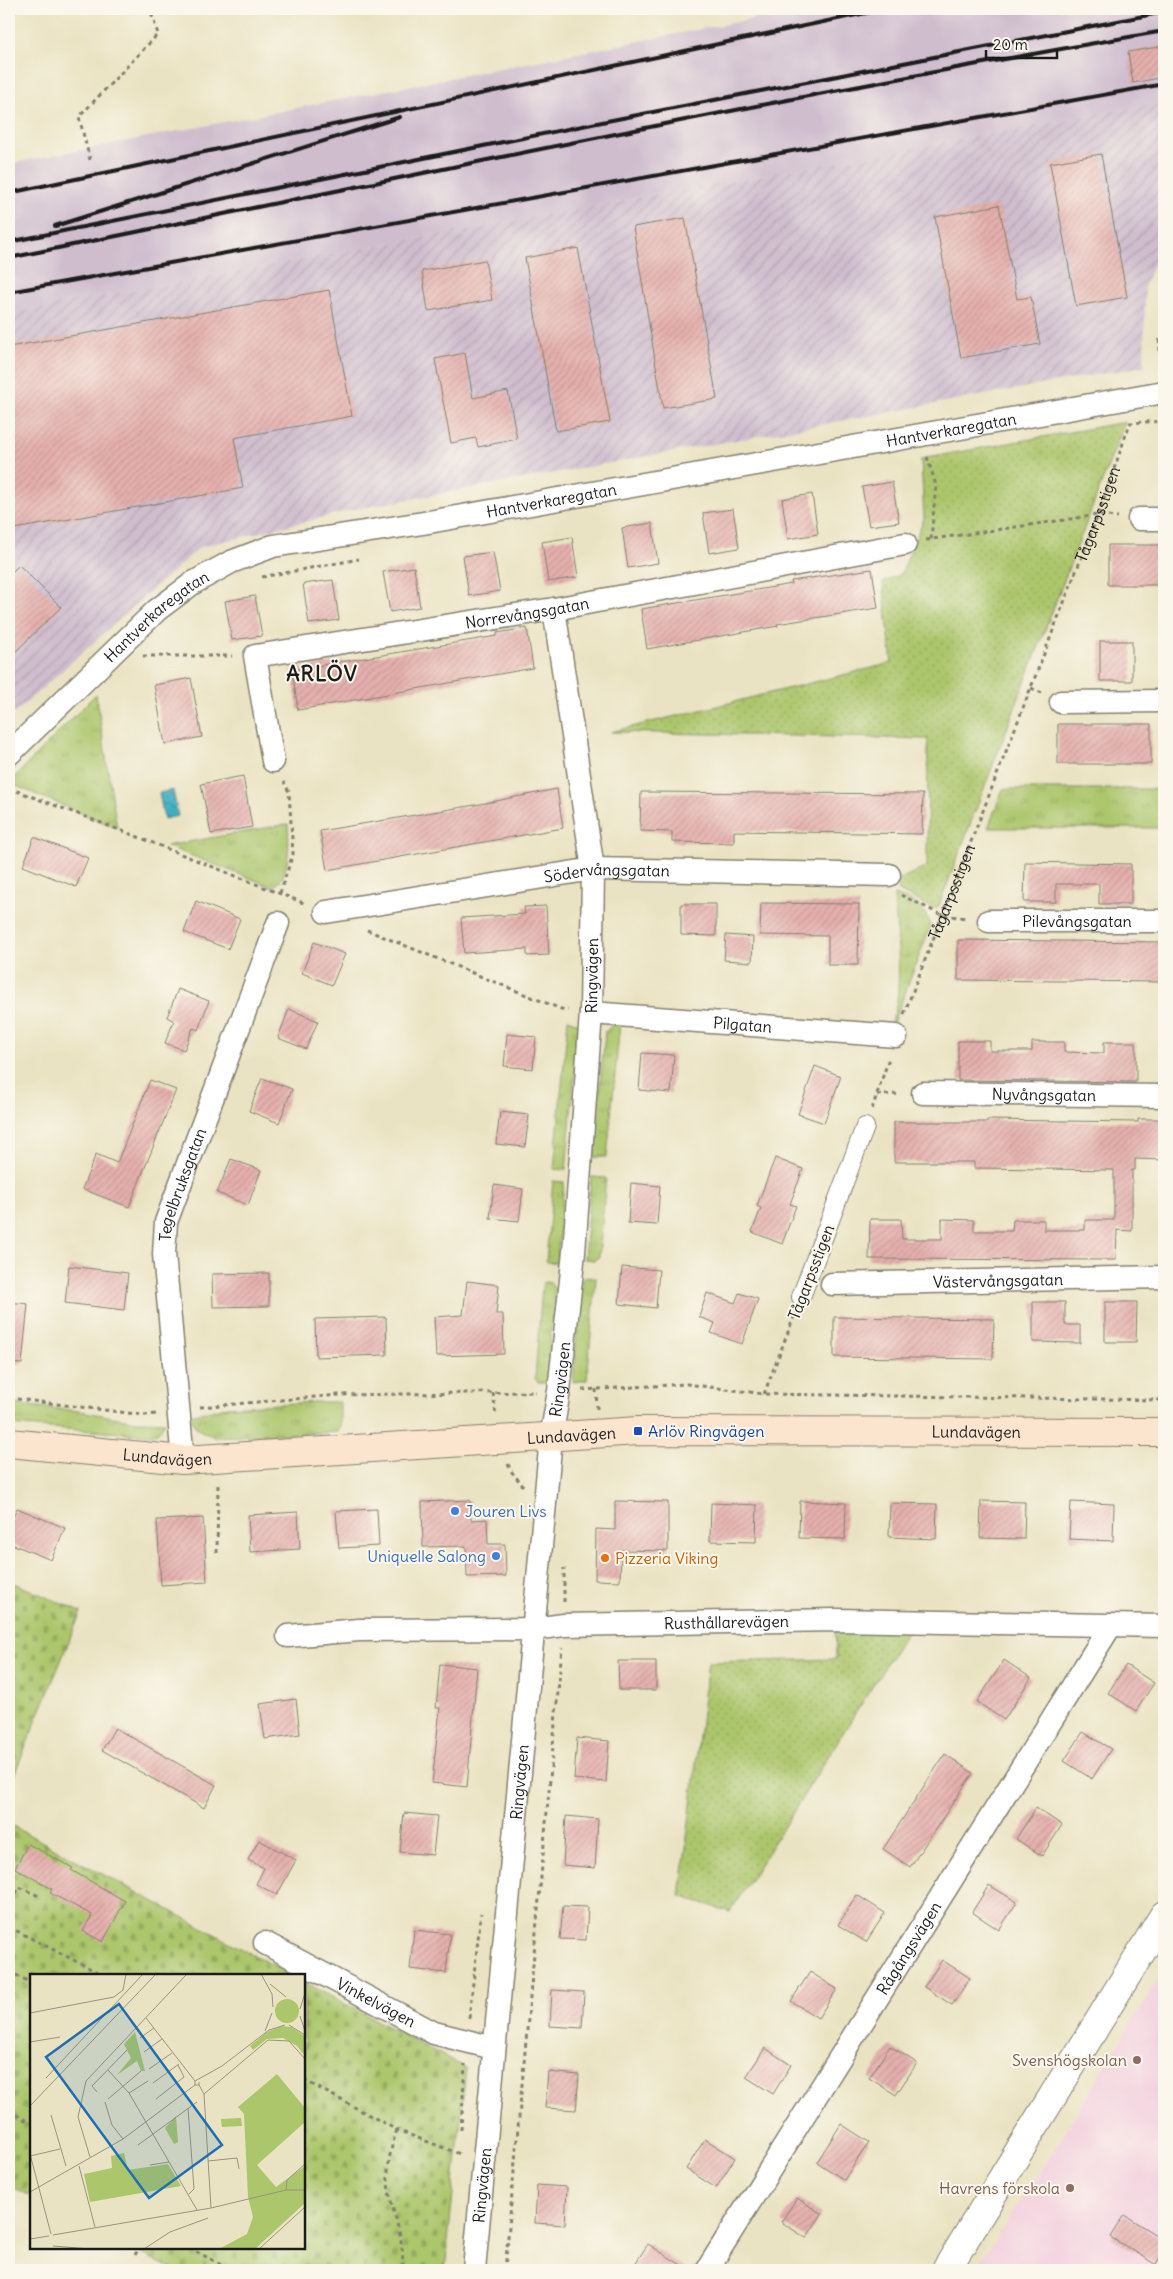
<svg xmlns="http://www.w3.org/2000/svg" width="1173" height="2279" font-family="Delius,sans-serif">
	<defs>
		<pattern id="industrial-furrows" width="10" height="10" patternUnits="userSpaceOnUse" patternTransform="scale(1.25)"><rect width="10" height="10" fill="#cfbdce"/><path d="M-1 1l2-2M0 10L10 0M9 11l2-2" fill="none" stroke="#b1a2b0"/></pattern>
		<pattern id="grass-tufts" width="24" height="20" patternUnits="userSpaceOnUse" patternTransform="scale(1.25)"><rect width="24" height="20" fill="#acc66c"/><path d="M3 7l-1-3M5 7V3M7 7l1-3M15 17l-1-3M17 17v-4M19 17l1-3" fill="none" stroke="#93aa5d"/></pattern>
		<pattern id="cemetery-stones" width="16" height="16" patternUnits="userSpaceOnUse" patternTransform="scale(1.25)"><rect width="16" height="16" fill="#acc66c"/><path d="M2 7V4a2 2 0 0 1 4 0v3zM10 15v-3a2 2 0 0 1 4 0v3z" fill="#93aa5d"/></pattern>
		<pattern id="park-dots" width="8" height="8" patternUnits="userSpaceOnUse" patternTransform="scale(1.25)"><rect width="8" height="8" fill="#acc66c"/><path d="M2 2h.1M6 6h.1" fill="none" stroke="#93aa5d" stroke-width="1.8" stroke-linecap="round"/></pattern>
		<pattern id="water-waves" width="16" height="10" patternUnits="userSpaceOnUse" patternTransform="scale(1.25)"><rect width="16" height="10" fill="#43afc1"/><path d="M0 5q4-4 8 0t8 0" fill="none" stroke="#378e9c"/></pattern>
		<pattern id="building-hatch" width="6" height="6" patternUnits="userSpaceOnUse" patternTransform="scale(1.25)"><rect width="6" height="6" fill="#e5b0ad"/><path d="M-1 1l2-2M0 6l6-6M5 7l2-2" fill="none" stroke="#c49794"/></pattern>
	</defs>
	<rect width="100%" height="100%" fill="#fbf7ec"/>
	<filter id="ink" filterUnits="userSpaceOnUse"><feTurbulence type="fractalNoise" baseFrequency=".02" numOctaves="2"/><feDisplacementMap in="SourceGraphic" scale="10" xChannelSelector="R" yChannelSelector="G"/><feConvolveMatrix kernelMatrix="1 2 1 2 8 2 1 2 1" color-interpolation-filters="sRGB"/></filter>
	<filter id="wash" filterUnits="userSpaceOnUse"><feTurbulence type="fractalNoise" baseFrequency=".0096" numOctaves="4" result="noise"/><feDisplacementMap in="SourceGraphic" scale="20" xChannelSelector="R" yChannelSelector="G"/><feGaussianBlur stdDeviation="1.12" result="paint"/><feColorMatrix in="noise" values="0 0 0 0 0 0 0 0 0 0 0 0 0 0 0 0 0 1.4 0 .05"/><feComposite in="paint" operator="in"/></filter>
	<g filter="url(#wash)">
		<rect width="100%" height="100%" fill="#eae3c3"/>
		<path fill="#f3cfdf" d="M1164 1969V2270H975L1054 2151Z"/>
		<path fill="url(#industrial-furrows)" d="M1164 102V237L1145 285 1144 366 356 509 200 547 9 718V313Z"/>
		<path fill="#cfbdce" d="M804 9H1164V102L9 313V164Z"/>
		<path fill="url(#grass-tufts)" stroke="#647144" d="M96 694 117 828 9 783Z
			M1003 789H1164V828H988Z
			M288 824C289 842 291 877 273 887L166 846Z
			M894 895C915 901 922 905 931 925L891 1029 888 1027C906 1003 896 925 894 895Z
			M568 1019 579 1024 566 1170 554 1169Z
			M620 1023 607 1157H594L605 1032 612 1025Z
			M591 1177 606 1178 599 1257 594 1260 584 1259Z
			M553 1181 564 1182 557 1263 546 1262Z
			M585 1276 596 1278 587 1380 573 1382 581 1282Z
			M544 1282 551 1283 555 1290 546 1383H538L535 1378 542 1286Z
			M315 1402H340V1427L337 1432 215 1437C202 1432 193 1429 190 1415L227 1407Z
			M9 1404 79 1411 136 1421 165 1422 156 1434 150 1435 9 1425Z"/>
		<path fill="url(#cemetery-stones)" stroke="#647144" d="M9 1581 81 1612 9 1787Z
			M9 1824 291 1975H31V2196L9 2185Z
			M304 1982 466 2068 445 2270H174L131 2248H304Z"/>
		<path fill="url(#park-dots)" stroke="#647144" d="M1125 422 938 908H932L899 891 897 880 927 867 928 739 611 732 892 663 883 582 901 574 924 519 921 459Z
			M835 1620 913 1622 730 1912 680 1896 708 1662 836 1659Z"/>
		<path fill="url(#water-waves)" stroke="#30666e" d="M173 790 178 816 164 819 159 793Z"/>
		<g id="blocks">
			<path fill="url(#building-hatch)" d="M1164 46V77L1133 83 1128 52Z
				M1101 154 1127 297 1076 306 1050 163Z
				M999 205 1017 299 1031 297 1040 344 961 358 935 217Z
				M685 218 717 399 663 408 633 227Z
				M578 248 610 422 556 431 525 258Z
				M485 260 492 300 428 311 422 271Z
				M329 290 352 416 234 438 243 488 9 530V347Z
				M465 353 473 398 508 391 517 439 478 447 476 438 451 443 435 359Z
				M892 482 899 522 869 526 862 487Z
				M812 494 818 534 788 539 782 499Z
				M733 509 739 548 709 553 703 513Z
				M652 523 658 563 628 568 622 528Z
				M572 537 578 577 548 582 542 542Z
				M1108 545H1164V585H1108Z
				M493 552 500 591 469 596 463 556Z
				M19 565 61 607 9 658V575Z
				M414 567 420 607 390 612 383 572Z
				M872 569 878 608 777 624 778 626 647 649 641 609 792 584 791 581Z
				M333 580 339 620 309 624 303 584Z
				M255 596 262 636 232 640 225 601Z
				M527 628 533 668 298 710 292 670 497 636V633Z
				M1100 641H1132V681H1100Z
				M191 678 202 737 165 744 154 685Z
				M1058 724H1151V764H1058Z
				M243 776 252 827 211 834 201 784Z
				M557 789 563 828 327 870 320 831 475 805Z
				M641 792 923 794 922 834 734 831V843L672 842V832L640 831Z
				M34 837 88 858 76 887 23 866Z
				M1025 862 1131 864V904H1099V884H1056V902H1024Z
				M196 901 240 919 228 949 184 932Z
				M761 903 859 904 858 965H828V936L760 935Z
				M681 904H716V936L681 935Z
				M546 906 549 955 527 956V949L464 953 461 918 525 914 524 907Z
				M726 935 753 937 752 962 724 960Z
				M958 940 1164 942V982L958 980Z
				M314 942 345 954 332 985 302 973Z
				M178 989 209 1001 198 1030 193 1028 184 1050 165 1043 174 1021 167 1017Z
				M289 1009 318 1021 306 1049 278 1038Z
				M507 1034 536 1037 533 1069 504 1066Z
				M958 1041H990V1051H1032V1042H1064V1052L1104 1053V1042H1136V1082L958 1080Z
				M642 1053 674 1055 671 1093 639 1090Z
				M815 1066 841 1076 824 1123 798 1114Z
				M262 1078 292 1089 279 1123 249 1111Z
				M150 1080 176 1090 129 1207 82 1189 96 1154 117 1163Z
				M500 1112 529 1115 525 1147 496 1144Z
				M1138 1119H1164V1160L1135 1159V1170H1132V1231L1117 1230 1116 1260 869 1259 870 1219H901L902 1239H942V1219L974 1220V1231H1012L1013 1220H1044V1230H1085V1220H1114V1170L974 1168V1162H894V1122H987V1120L1138 1122Z
				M775 1158 803 1169 790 1204 796 1206 782 1244 752 1232 761 1208 757 1206Z
				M231 1159 261 1170 248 1205 217 1193Z
				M631 1183 660 1186 657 1225 628 1223Z
				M494 1185 523 1189 519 1221 490 1218Z
				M69 1266 128 1273 124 1310 65 1303Z
				M622 1267 659 1270 656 1308 619 1304Z
				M269 1273V1306L213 1307 212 1274Z
				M467 1281 499 1285 496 1314H503L504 1354 436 1356 434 1317 463 1315Z
				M707 1293 735 1303 739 1293 758 1299 742 1344 711 1333 715 1323 699 1317Z
				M9 1302 28 1304 22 1364 9 1363Z
				M1033 1302H1065V1325H1080V1343L1033 1342Z
				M1105 1302H1137L1136 1342H1105Z
				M386 1317 387 1355 316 1357 315 1319Z
				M834 1317 994 1319 993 1359 834 1357Z
				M470 1500 471 1520 487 1519 488 1544H505L506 1576 467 1577 466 1546 423 1547 422 1502Z
				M615 1501 668 1502V1551L621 1550 620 1581 595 1580 596 1529 615 1530Z
				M800 1501 846 1503 845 1539 799 1538Z
				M981 1501 1025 1502 1024 1539 980 1538Z
				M1071 1502 1114 1504 1113 1541 1069 1539Z
				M711 1503 757 1505 756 1542 710 1541Z
				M890 1503 937 1504 936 1539 889 1537Z
				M17 1508 65 1528 51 1560 9 1543V1527Z
				M377 1509 379 1546 339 1548 336 1511Z
				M298 1512 300 1549 250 1552 248 1515Z
				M203 1518 207 1582 161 1585 157 1520Z
				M1004 1660 1031 1678 1004 1720 977 1702Z
				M618 1661H656V1690H619Z
				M440 1664 477 1668 467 1787 432 1783 440 1708H436Z
				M1126 1665 1154 1683 1136 1711 1108 1693Z
				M296 1699 300 1734 265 1739 260 1704Z
				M115 1728 216 1785 204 1808 102 1750Z
				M1083 1732 1111 1749 1092 1779 1064 1761Z
				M577 1738 609 1741 606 1782 574 1779Z
				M945 1754 973 1773 910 1867 883 1849Z
				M1036 1808 1062 1825 1042 1856 1016 1839Z
				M404 1813 437 1816 433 1855 400 1852Z
				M566 1816 598 1819 595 1868 563 1865Z
				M259 1840 296 1860 277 1895 256 1884 264 1868 248 1860Z
				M28 1844 73 1868 71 1870 125 1901 103 1942 83 1931 92 1915 50 1893 52 1889 15 1868Z
				M989 1885 1017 1902 999 1930 972 1912Z
				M857 1895 885 1913 866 1942 838 1925Z
				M563 1906 588 1907 586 1940 560 1939Z
				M414 1930 450 1934 446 1973 410 1969Z
				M942 1960 970 1978 952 2005 924 1987Z
				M810 1972 837 1989 818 2018 791 2001Z
				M552 1990 584 1992 582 2028 550 2026Z
				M890 2046 917 2063 896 2095 869 2078Z
				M765 2048 791 2065 773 2094 746 2077Z
				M548 2072 579 2075 576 2110 545 2108Z
				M841 2124 869 2142 844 2180 817 2162Z
				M705 2139 735 2158 716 2188 686 2169Z
				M537 2185 567 2187 565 2225 535 2223Z
				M797 2198 822 2214 806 2238 781 2222Z
				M1124 2215 1164 2240V2250L1156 2264 1110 2237Z
				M648 2244 689 2270H631Z"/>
		</g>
	</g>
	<g filter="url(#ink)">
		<use href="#blocks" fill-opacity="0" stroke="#838070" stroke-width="1"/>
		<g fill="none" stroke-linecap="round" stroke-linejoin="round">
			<defs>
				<path id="pedestrian" d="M801 1297 865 1127"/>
				<g id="minor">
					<path d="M1139 519H1164"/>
					<path d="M1061 702 1164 701"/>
					<path id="s2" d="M9 754 157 610 193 583 231 562 273 546 423 523 1164 392"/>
					<path id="s3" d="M273 761 255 656 554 609 905 544"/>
					<path id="s4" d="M326 912 593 869 889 875"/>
					<path id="s5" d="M989 921H1164"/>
					<path id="s6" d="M591 1013 896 1036"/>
					<path id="s7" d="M923 1093 1164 1096"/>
					<path id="s8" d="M832 1284 1164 1277"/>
					<path id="s9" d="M183 1460 164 1254 166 1222 278 923"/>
					<path id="s10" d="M288 1636 359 1630 533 1629 564 1625 835 1620 1164 1626"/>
					<path id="s11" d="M265 1943 434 2033 494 2048"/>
					<path id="s12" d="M474 2270 551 1438 559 1391 574 1252 591 1013 593 869 554 609"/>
					<path id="s13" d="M707 2270 1111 1625"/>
				</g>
				<path id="tertiary" d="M946 2270 1164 1915"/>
				<g id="secondary">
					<path id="s14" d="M9 1443 183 1460 638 1431 1164 1432"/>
				</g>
			</defs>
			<use href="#pedestrian" stroke="#838070" stroke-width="20"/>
			<use href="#minor" stroke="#838070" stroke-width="25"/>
			<use href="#tertiary" stroke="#838070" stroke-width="30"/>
			<use href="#secondary" stroke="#838070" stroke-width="30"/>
			<g stroke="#838070" stroke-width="3" stroke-dasharray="4 4" stroke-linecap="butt">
				<path d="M90 160 79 117 158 34 150 9"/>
				<path d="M1159 339 1162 371"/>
				<path d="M927 457 936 485 931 540"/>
				<path d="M926 540 1098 515 1118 517"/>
				<path d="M262 577 359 559"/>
				<path d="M143 656H232"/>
				<path d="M1031 688 1042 693"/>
				<path d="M9 788 128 833 306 904"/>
				<path d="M280 893 293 854 289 792 284 782"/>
				<path d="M901 895 942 915 967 918"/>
				<path d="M367 930 561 1009 568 1010"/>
				<path id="s1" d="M904 1014 1098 515 1130 423 1164 421"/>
				<path d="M877 1095 901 1094"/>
				<path d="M872 1109 889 1058"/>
				<path d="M596 1389 597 1409"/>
				<path d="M582 1390 687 1384 764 1394 1164 1400"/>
				<path d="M493 1393 496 1415"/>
				<path d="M764 1394 795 1314"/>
				<path d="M9 1398 144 1415 157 1414"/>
				<path d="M200 1407 339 1395 536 1392"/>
				<path d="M508 1464 511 1471 523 1486"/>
				<path d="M217 1553 218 1483"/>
				<path d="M564 1602V1568"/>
				<path d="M9 1908 19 1887 41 1897"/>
				<path d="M9 1927 103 1975"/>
				<path d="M9 1971 31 1983"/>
				<path d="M469 2018 481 1913"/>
				<path d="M304 2080 397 2130 460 2154"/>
				<path d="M9 2111 31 2123"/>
				<path d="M397 2130C391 2147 387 2164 388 2183 391 2214 406 2237 402 2270"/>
				<path d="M461 2130 465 2064"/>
				<path d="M189 2248 232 2270"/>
				<path d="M135 2255 139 2248"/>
				<path d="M505 2270 562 1648"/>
			</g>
			<use href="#pedestrian" stroke="#fff" stroke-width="18"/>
			<use href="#minor" stroke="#fff" stroke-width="22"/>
			<use href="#tertiary" stroke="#fff" stroke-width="28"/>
			<use href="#secondary" stroke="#fbe5cf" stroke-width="28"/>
			<path stroke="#1c1c1c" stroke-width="4" d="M9 193 885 9
				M55 226 400 117
				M9 242 607 121 1164 12
				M9 258C393 180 777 97 1164 31
				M9 292 1164 84"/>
		</g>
	</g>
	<rect fill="#1a4fb4" stroke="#fbf7ec" stroke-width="2" x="633" y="1426" width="10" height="10" rx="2.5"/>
	<g fill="#3f7fe0" stroke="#fbf7ec" stroke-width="2">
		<circle cx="455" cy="1511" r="5"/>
		<circle cx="496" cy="1556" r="5"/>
	</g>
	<circle fill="#e8710a" stroke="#fbf7ec" stroke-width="2" cx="605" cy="1558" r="5"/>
	<g fill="#8d6e63" stroke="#fbf7ec" stroke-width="2">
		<circle cx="1137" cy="2060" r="5"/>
		<circle cx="1070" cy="2188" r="5"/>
	</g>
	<g text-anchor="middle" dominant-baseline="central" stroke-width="4" stroke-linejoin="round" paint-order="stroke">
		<g font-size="16" fill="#1c1c1c" stroke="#fbf7ec">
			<text stroke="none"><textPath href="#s2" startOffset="1028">Hantverkaregatan</textPath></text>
			<text stroke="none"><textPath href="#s2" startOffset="622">Hantverkaregatan</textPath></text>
			<text stroke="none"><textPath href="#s1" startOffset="536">Tågarpsstigen</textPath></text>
			<text stroke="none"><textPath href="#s3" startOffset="382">Norrevångsgatan</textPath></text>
			<text stroke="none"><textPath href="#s2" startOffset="202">Hantverkaregatan</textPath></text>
			<text stroke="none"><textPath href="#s4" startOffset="284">Södervångsgatan</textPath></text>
			<text stroke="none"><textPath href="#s1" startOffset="131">Tågarpsstigen</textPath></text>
			<text stroke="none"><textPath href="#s5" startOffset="88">Pilevångsgatan</textPath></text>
			<text stroke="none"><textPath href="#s12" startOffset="1300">Ringvägen</textPath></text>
			<text stroke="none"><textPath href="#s6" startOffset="152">Pilgatan</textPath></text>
			<text stroke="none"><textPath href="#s7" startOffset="121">Nyvångsgatan</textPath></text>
			<text stroke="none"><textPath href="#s9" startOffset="279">Tegelbruksgatan</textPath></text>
			<text transform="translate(811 1272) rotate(-69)">Tågarpsstigen</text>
			<text stroke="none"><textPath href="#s8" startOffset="166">Västervångsgatan</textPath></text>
			<text stroke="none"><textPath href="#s12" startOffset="895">Ringvägen</textPath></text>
			<text stroke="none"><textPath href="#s14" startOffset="969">Lundavägen</textPath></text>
			<text stroke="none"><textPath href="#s14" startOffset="564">Lundavägen</textPath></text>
			<text stroke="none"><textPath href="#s14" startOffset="159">Lundavägen</textPath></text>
			<text stroke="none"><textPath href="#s10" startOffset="439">Rusthållarevägen</textPath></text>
			<text stroke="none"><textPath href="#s12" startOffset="490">Ringvägen</textPath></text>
			<text stroke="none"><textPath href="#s13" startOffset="380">Rågångsvägen</textPath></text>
			<text stroke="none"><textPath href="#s11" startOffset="126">Vinkelvägen</textPath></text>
			<text stroke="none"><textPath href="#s12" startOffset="85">Ringvägen</textPath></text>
		</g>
		<g font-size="16" fill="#164399" stroke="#fbf7ec" text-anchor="start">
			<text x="648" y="1431">Arlöv Ringvägen</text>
		</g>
		<g font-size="16" fill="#366cbe" stroke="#fbf7ec" text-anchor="start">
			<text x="465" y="1511">Jouren Livs</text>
			<text x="486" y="1556" text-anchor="end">Uniquelle Salong</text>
		</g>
		<g font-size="16" fill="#c56008" stroke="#fbf7ec" text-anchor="start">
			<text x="615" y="1558">Pizzeria Viking</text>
		</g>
		<g font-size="16" fill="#785e54" stroke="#fbf7ec" text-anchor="end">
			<text x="1127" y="2060">Svenshögskolan</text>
			<text x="1060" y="2188">Havrens förskola</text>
		</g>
		<g font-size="21" font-weight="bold" letter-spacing="1" fill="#1c1c1c" stroke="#fbf7ec">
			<text x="322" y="673">ARLÖV</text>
		</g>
	</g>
	<g transform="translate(30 1974)">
		<rect width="275" height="275" fill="#eae3c3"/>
		<path d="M245 37a12 12 0 1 1 24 0a12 12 0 1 1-24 0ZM251 52 261 53 275 62V82L267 72 253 64 237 65 223 76 220 72 237 58Z" fill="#acc66c"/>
		<path d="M94 179 98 196 138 190 151 212 60 228 54 200 82 194 81 182Z" fill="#acc66c"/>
		<path d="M105 58 115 97H111L107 87 87 101 101 84 94 70ZM247 100 275 134V148L227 191 246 213 275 192V229L225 275H189L217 260 223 243 218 223 214 140 208 133ZM146 142 148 168 144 170 135 154ZM211 144 212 152 192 153 191 145Z" fill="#acc66c"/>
		<path d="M230 154a6 6 0 1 1 12 0a6 6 0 1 1-12 0Z" fill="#acc66c"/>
		<path fill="none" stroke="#989380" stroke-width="1" d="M231 0 242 20 243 33M240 10 256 23M270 35 275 19M0 39 84 23 93 16 96 0M270 42 275 57M116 44 165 107M259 51 275 61M235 57 242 39M110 64 124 54M0 68 30 63M114 78 132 65M119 95 142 79M78 96 99 119 167 236M16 104 113 0M169 108V111H165V107L192 92 239 56 255 51M123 109 149 90M169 111 174 120 181 234M67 118 62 112 97 76M99 119 118 107M174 120 238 66 259 67 275 85M78 125 111 97M126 125 154 103 148 91M75 128 82 151 93 165M0 132 126 0M158 134 164 215 159 220M21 141 36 192M108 171 167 128M0 180 21 260M0 182 30 175M60 183 48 143 56 107 157 0M178 187 207 184 209 195M120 191 139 188M49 192 65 253M256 216 257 206 275 190M0 218 93 165 165 111M23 261 181 234 256 216H275M0 265 19 262M23 272 61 275M114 275 140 258 178 244M229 275 275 233"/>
		<path fill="#1f6fb2" fill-opacity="0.15" stroke="#1f6fb2" stroke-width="2.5" d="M89 30 192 171 119 224 16 83Z"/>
		<rect width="275" height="275" fill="none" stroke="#1c1c1c" stroke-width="2.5"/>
	</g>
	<rect width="1173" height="2279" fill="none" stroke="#fbf7ec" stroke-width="30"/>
	<path d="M986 50v8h71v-8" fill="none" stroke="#1c1c1c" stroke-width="2.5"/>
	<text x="993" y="50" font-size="15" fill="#1c1c1c" stroke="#fbf7ec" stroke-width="4" paint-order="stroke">20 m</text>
</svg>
